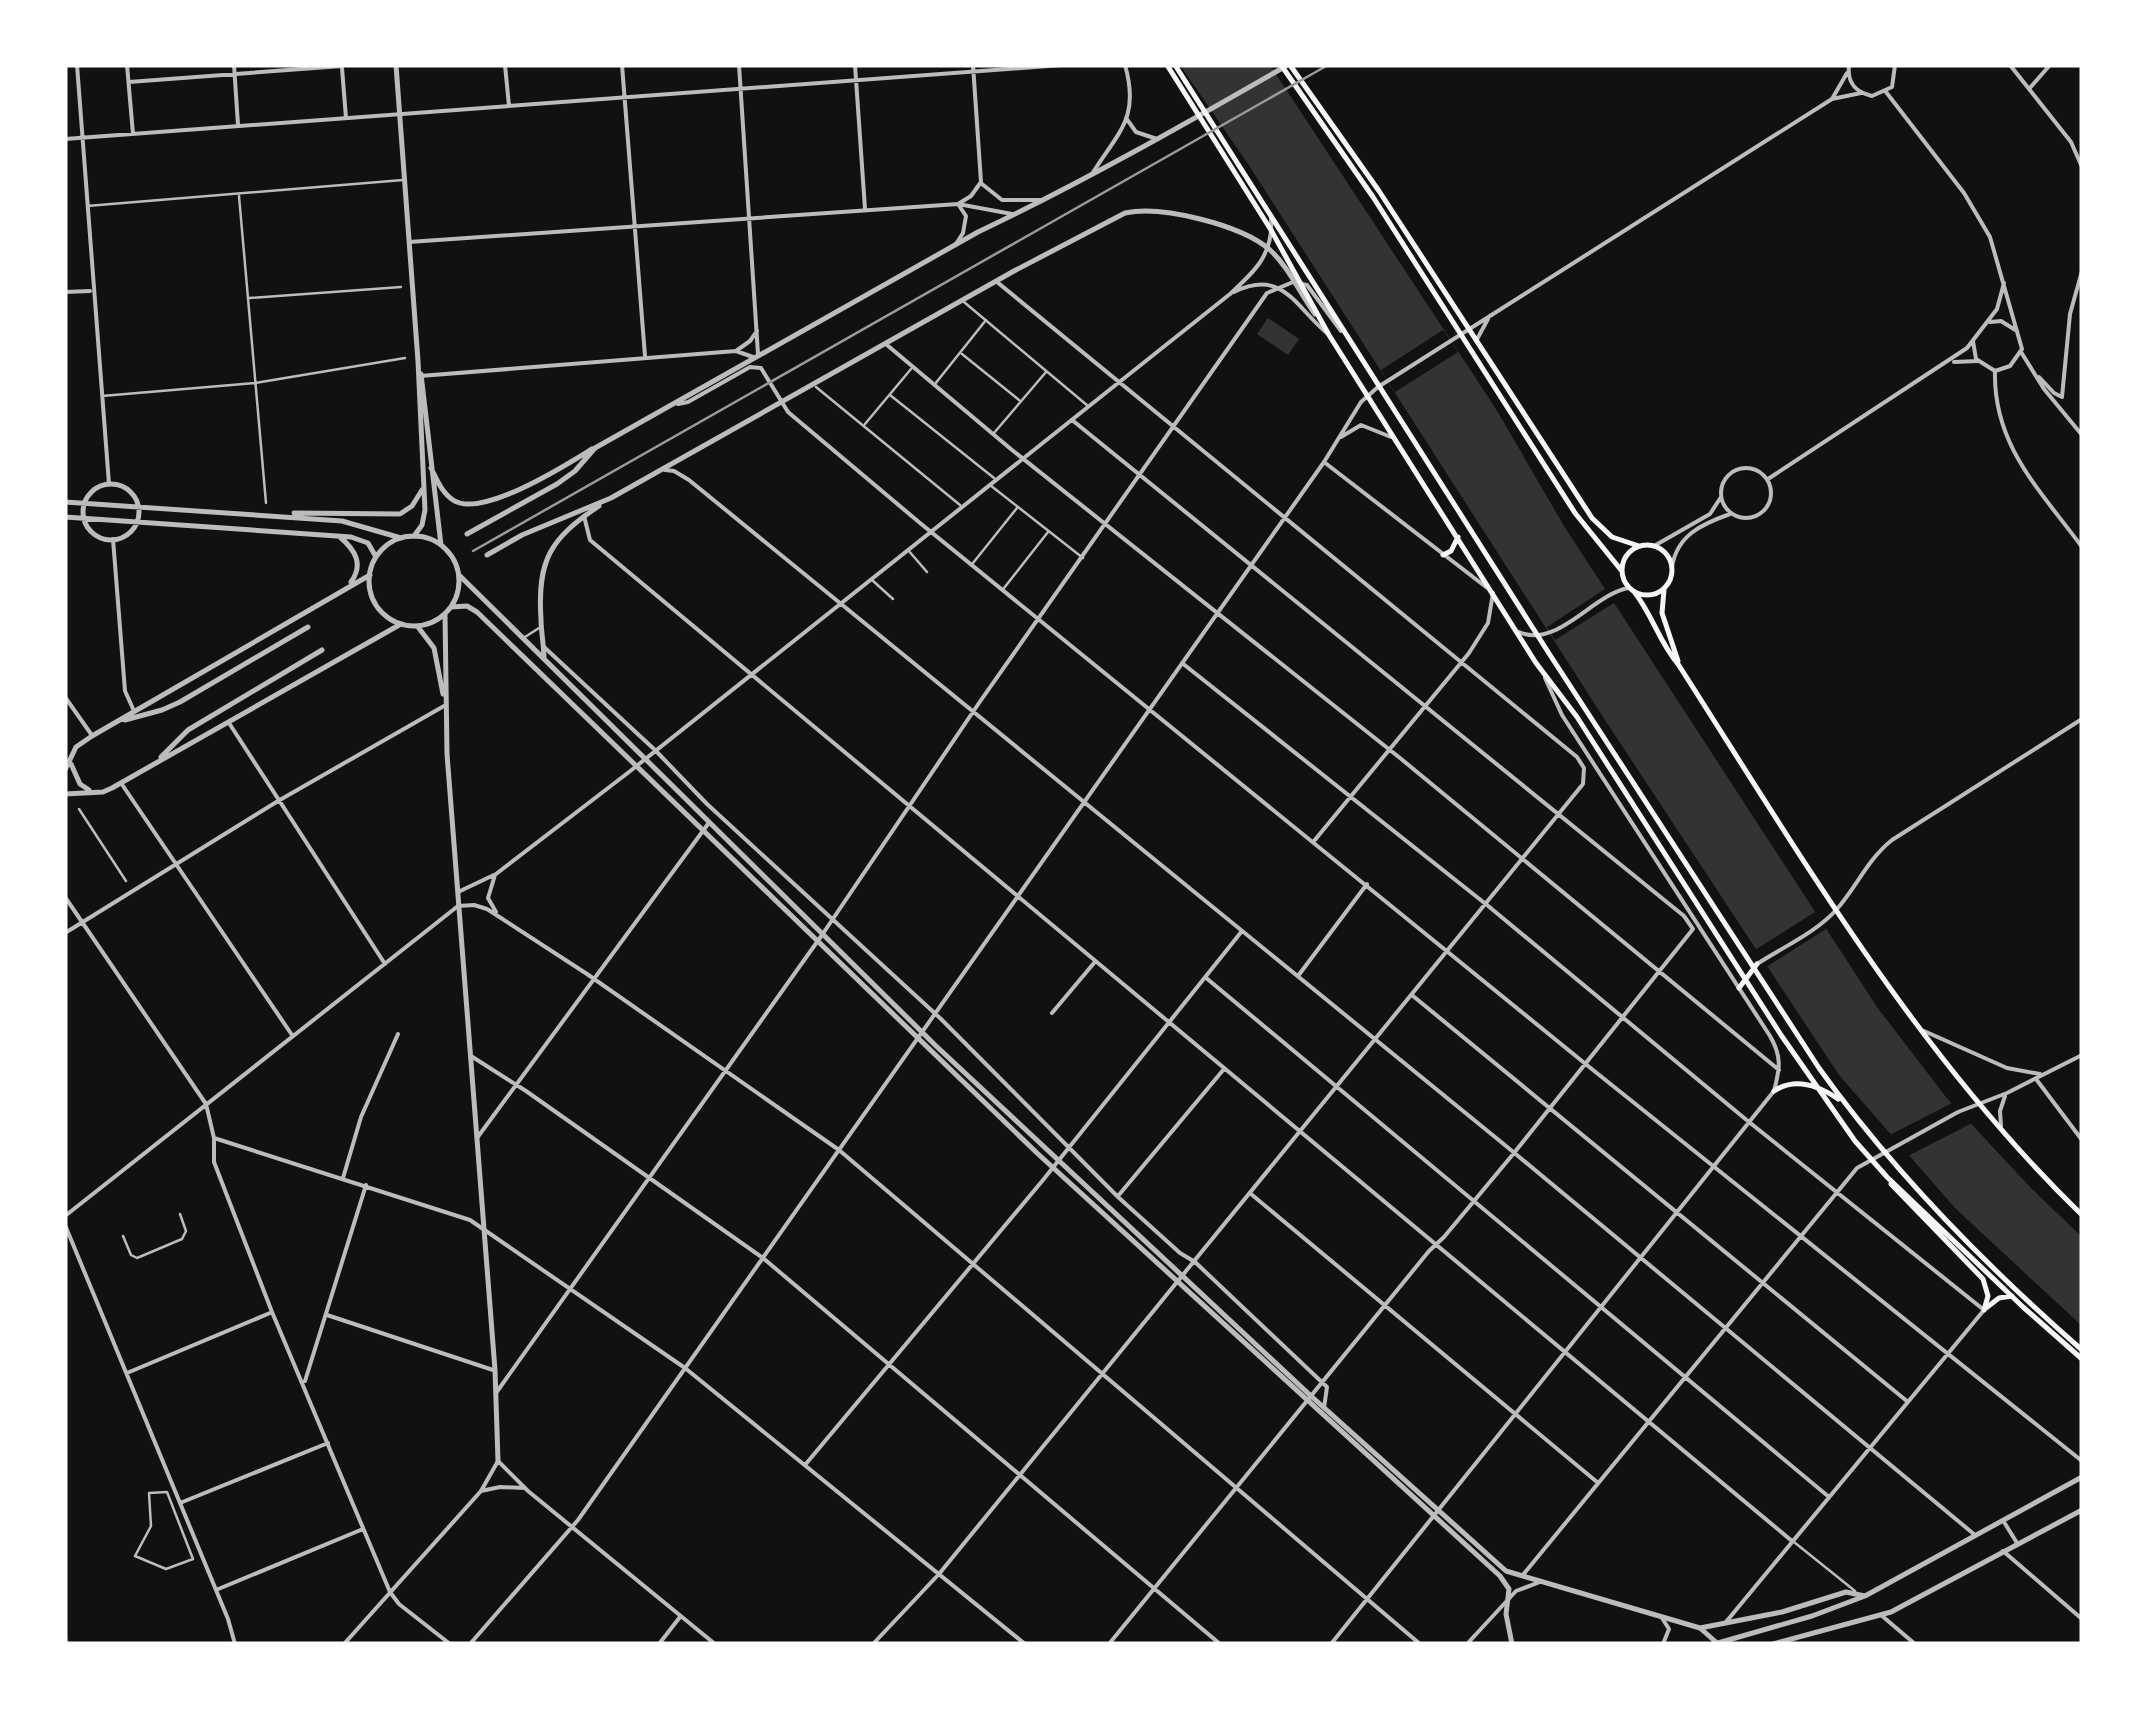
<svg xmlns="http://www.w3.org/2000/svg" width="2147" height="1709" font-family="'Public Sans',sans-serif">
	<rect width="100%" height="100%" fill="#111"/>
	<path fill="#333" d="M1180 65H1270L1496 409 1564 526 1877 1007 1946 1097 2031 1188 2082 1237V1326L1955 1208 1839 1075 1605 720 1250 167Z
		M1268 318 1299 339 1288 355 1257 334Z"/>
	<path fill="#111" d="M1443 330 1458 352 1395 392 1381 370Z
		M1608 587 1617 601 1555 640 1547 627Z
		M1815 912 1826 929 1766 967 1755 950Z
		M1956 1101 1974 1122 1904 1158 1886 1137Z"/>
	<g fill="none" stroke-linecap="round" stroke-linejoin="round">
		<path stroke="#333" stroke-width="2.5" d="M65 1634 69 1644"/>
		<path stroke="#bcbcbc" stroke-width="2.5" d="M123 1236 131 1255 137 1258 182 1239 186 1231 180 1214"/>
		<path stroke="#bcbcbc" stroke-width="2.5" d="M239 196 266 503
			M87 206 403 180
			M249 298 401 287
			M964 302 1088 406
			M962 354 1019 400
			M935 384 986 320
			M816 387 960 505
			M890 395 994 478
			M102 396 255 383 405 358
			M865 424 911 369
			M994 433 1046 372
			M990 485 1083 558
			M908 550 927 572
			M973 563 1017 508
			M872 580 893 599
			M1004 588 1048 532
			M525 637 539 628
			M79 809 126 881
			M167 1492 193 1559 166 1569 135 1556 151 1526 149 1493Z
			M1794 1542 1855 1591"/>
		<path stroke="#bcbcbc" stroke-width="4" d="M77 65 109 484
			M127 65 133 134
			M234 65 238 125
			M505 65 509 106
			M622 65 645 356
			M739 65 758 354
			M855 65 865 209
			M1849 65C1847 83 1855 92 1872 96L1892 87 1895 65
			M2010 65 2071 142 2082 167
			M342 68 346 118
			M129 82 342 66
			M2029 89 2050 65
			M1886 92 1964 193 1990 237 2022 349 2010 366 1995 371 1976 359 1973 341
			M1832 99 1847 73
			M1126 118 1136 132 1157 139
			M65 139 1062 65
			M1092 174C1119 131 1140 118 1125 65
			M982 184 1002 200H1041
			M958 204 971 196 981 182 973 65
			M409 242 958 204 1012 214
			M956 244 963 233 966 216 958 204
			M65 292 90 291
			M1234 292C1283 268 1295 307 1328 334
			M1990 322 2001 321 2017 331
			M1476 341 1488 319
			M887 345 1012 450 1400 758 1779 1070
			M736 351 750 341 757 331
			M2021 352 2044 389 2082 435
			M1954 362 1978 361
			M1995 371C1993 446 2041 491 2082 547
			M420 376 736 351 753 357
			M2039 377 2054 393 2062 397 2070 314 2082 271
			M678 404 688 402 750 367 761 368 788 412 920 523 1593 1070 2082 1461
			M1072 420 1684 916 1693 929 1514 1153 1444 1237 1429 1251 1109 1644
			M1341 437 1361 425 1391 437
			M1324 462 1486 587
			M1721 493a25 25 0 1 1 50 0a25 25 0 1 1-50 0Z
			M665 470 674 471 689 480 1506 1146 1975 1535
			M1768 479 1967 348 1997 309 2004 283
			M584 516 590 540 1792 1541
			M113 539 125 691 134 711
			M1654 546 1710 514 1721 497
			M1672 567C1677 535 1702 524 1730 514
			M1519 632C1557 649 1592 595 1628 588
			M544 647 655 750 707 804 941 1019 1118 1197 1180 1253 1195 1262 1327 1387 1324 1408
			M1182 663 1487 905 1749 1122 1984 1310 1726 1622
			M65 697 91 734
			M229 723 385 964
			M121 783 292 1035
			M1314 841 1469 653 1488 623 1493 593
			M495 875 488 898 496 912
			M458 892 496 874 629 772 1230 294C1255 271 1274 254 1271 217
			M65 897 206 1104 214 1138V1162L272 1312 390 1592 399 1604 450 1644
			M65 933 278 801 444 706
			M1757 964C1783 947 1817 932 1837 909 1857 886 1868 859 1892 840L2082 719
			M1298 976 1367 884
			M1205 977 1829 1497
			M1413 996 1908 1402
			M1052 1013 1094 963
			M1924 1031 2007 1068 2040 1074
			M471 1056 526 1091 763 1258 1220 1644
			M2036 1079 2082 1140
			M2001 1126 2000 1111 2005 1096
			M214 1138 470 1220 685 1368 1025 1644
			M477 1138 708 824
			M343 1178 361 1117 398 1034
			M1251 1194 1597 1482
			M1118 1196 1224 1069
			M65 1216 458 906 474 905 487 909 587 974 839 1150 1420 1644
			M65 1225 228 1619 235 1644
			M327 1315 493 1370
			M127 1373 270 1313
			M305 1381 366 1185
			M496 1393 822 935 979 703 1267 293 1293 282 1307 285 1341 331
			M805 1465 1043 1180 1242 931
			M481 1491 500 1487 525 1488
			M180 1503 328 1443
			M2004 1522 2017 1543
			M2003 1551 2082 1619
			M1522 1576 1857 1168 1958 1112 2007 1093 2082 1055
			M216 1590 363 1529
			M1881 1615 1915 1644
			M1662 1618 1669 1629 1663 1644
			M344 1644 481 1491 498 1461 528 1491 715 1644
			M470 1644 578 1520 1324 462 1361 402 1378 387 1832 99 1861 93
			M659 1644 680 1617
			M873 1644 939 1574 1583 784 1584 768 1577 757 997 282
			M1331 1644 1774 1091C1780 1068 1782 1057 1770 1036L1562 715 1545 678
			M1467 1644 1516 1591 1540 1582"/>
		<path stroke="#bcbcbc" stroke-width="5" d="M396 65 418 361 425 510 422 525 414 536
			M421 374 441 545
			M431 468C437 480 442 493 453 500 481 519 566 465 592 449
			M83 512a28 28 0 1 1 56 0a28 28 0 1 1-56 0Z
			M65 502 342 521 401 538
			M294 513 400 514 412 506 422 490
			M65 517 351 537 368 543 376 557
			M467 534 557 484 575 471 595 448 978 232C1083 182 1185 124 1286 66
			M369 581a45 45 0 1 1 90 0a45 45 0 1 1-90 0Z
			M340 537C355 550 364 564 351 582
			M487 555 522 535 611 498 1014 271 1125 213C1162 205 1240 225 1269 249 1288 266 1300 293 1315 314
			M459 575 935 1045 1311 1396 1506 1571 1700 1628 1717 1643
			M451 607 467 606 477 612 1037 1153 1500 1576 1509 1589 1506 1614 1512 1644
			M445 614 447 754 495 1370 498 1461
			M418 627 434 648 443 694
			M544 659C544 645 541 632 541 619 537 559 551 538 599 506
			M125 720 162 710 180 702 308 627
			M161 757 188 730 322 650
			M71 764 80 784 89 790
			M65 770 76 747 92 736 370 575
			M65 794 103 792 112 788 401 624
			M1700 1628 1782 1612 1846 1592 1865 1596
			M1718 1643 1812 1616 1865 1596 2082 1477
			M1773 1644 1891 1612 2082 1510"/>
		<path stroke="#f5f5f5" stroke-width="5" d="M1167 65 1271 230 1329 335 1536 663 1577 717 1781 1035 1855 1141 1887 1177 2023 1307 2082 1359
			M1175 65 1550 655 1819 1068C1894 1173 1985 1265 2082 1350
			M1281 65 1373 197 1575 513 1621 570
			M1290 65 1379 191 1592 518 1612 537 1639 546
			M1622 570a25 25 0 1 1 50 0a25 25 0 1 1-50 0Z
			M1443 555 1451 551 1458 537
			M1664 590 1662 613 1678 661
			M1635 593C1653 616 1659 642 1678 664 1801 856 1917 1055 2082 1215
			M1739 988 1757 964
			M1774 1091C1795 1077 1819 1086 1838 1099
			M1891 1184 1983 1279 1988 1296 1984 1310
			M1986 1308 1999 1298 2012 1296"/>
		<path stroke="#9a9a9a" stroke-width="2.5" d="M473 551 1328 65"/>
	</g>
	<rect width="2147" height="1709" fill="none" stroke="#ffffff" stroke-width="135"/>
</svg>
